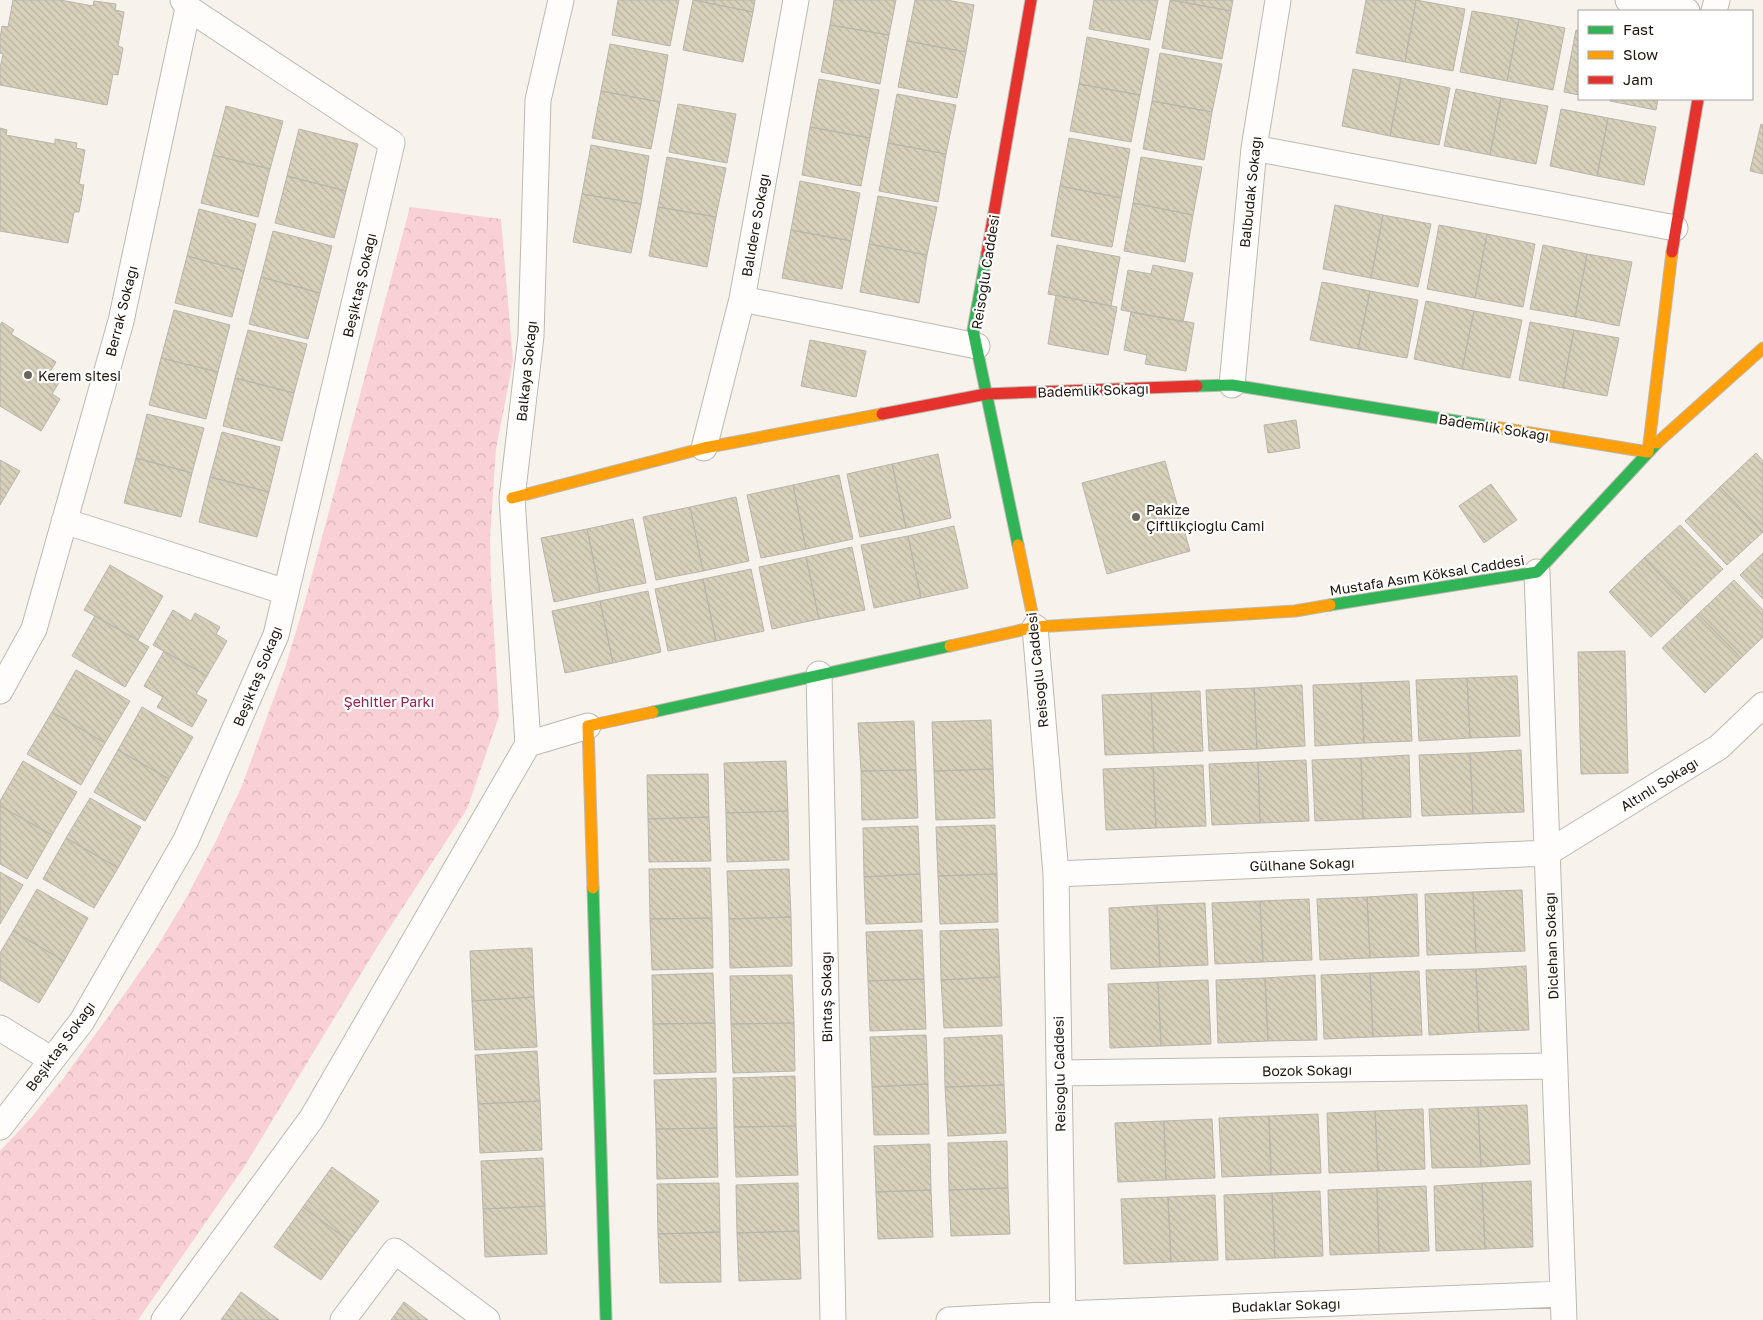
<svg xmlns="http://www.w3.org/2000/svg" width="1763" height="1320" font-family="'Golos Text',sans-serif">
	<defs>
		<pattern id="forest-crowns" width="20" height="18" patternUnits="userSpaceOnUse" patternTransform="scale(1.25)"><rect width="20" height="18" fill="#f9d0d5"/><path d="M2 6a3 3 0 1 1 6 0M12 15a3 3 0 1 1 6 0" fill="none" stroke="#d5b2b6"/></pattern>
		<pattern id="building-back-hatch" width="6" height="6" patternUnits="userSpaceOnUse" patternTransform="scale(1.25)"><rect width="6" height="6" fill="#d7d1bb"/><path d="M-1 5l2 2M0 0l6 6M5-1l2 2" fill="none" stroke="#b8b3a0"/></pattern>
	</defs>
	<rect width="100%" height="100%" fill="#f7f2ec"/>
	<path fill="url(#forest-crowns)" d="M410 207 501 219 513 361 496 449 490 538 491 583 499 716 467 809 379 944 244 1167 138 1320H0V1151L30 1119 63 1079 126 992 157 947 185 900 214 845 241 788 285 668 304 605Z"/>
	<path fill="url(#building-back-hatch)" stroke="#b8b5ac" d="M13 0H60L93 6 94 1 116 4 115 10 124 12 118 46 123 48 118 75 113 74 107 105 0 85V68L3 54 0 53V38L2 26 8 27Z
		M618 0H679L670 46 612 35Z
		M693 0 753 12 743 62 683 50Z
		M693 0H755L753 12Z
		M834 0H896L889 35 830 25Z
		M915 0H947L974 5 966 52 907 41Z
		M1094 0H1158L1150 40 1089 29Z
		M1170 0 1231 11 1222 59 1162 48Z
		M1172 0H1233L1231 11Z
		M1366 0H1416L1405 62 1356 53Z
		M1416 0 1465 9 1453 71 1405 62Z
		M1472 11 1519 19 1507 81 1460 72Z
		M1519 19 1565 28 1553 90 1507 81Z
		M830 25 889 35 880 84 821 72Z
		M1576 30 1579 31V95L1564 92Z
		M1087 37 1149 49 1140 95 1079 84Z
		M907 41 966 52 957 98 898 87Z
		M610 44 668 55 660 102 601 91Z
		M1160 53 1222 64 1212 112 1152 101Z
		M1353 69 1401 78 1390 136 1342 126Z
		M1401 78 1450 88 1439 145 1390 136Z
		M819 79 879 90 870 138 810 127Z
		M1079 84 1140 95 1131 142 1070 131Z
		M1456 89 1501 98 1490 155 1444 146Z
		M601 91 660 102 651 149 592 138Z
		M897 94 956 105 946 154 888 143Z
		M1501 98 1548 106 1536 164 1490 155Z
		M1611 99H1658L1656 110 1610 101Z
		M1152 101 1212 112 1204 160 1143 149Z
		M678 104 736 114 727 163 669 152Z
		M226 106 283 121 270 169 213 155Z
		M1561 109 1608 118 1597 176 1550 166Z
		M1608 118 1656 127 1644 185 1597 176Z
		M1761 124 1763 125V174L1750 171Z
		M810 127 870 138 861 186 802 175Z
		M0 128 7 130 6 135 55 144V139L77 143 76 148 85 150 79 184 84 185 79 212H74L68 243 0 231Z
		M299 129 358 144 346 191 287 176Z
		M1069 138 1130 149 1121 198 1060 186Z
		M888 143 946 154 938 202 879 191Z
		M591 145 649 156 641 204 582 194Z
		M213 155 270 169 258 217 201 203Z
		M667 157 726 168 716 217 658 207Z
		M1141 157 1202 167 1193 215 1133 203Z
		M287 176 346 191 334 238 275 223Z
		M800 181 860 193 851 241 791 230Z
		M1060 186 1121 198 1112 247 1051 236Z
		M582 194 641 204 631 253 573 242Z
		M878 196 937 207 927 255 869 244Z
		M1133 203 1193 215 1185 262 1124 251Z
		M1335 205 1383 215 1371 278 1323 269Z
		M658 207 716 217 707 267 649 256Z
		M199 209 256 224 244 271 187 256Z
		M1383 215 1431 224 1418 287 1371 278Z
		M1439 225 1487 234 1475 298 1427 289Z
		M791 230 851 241 842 289 782 278Z
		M273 231 332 246 320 293 261 277Z
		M1487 234 1535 244 1523 307 1475 298Z
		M869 244 927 255 919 303 860 292Z
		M1057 245 1120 257 1111 306 1048 294Z
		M1543 245 1587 254 1575 317 1530 309Z
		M1587 254 1632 262 1619 326 1575 317Z
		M187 256 244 271 232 317 175 303Z
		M1153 265 1193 273 1183 322 1121 310 1128 270 1151 274Z
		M261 277 320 293 308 339 249 324Z
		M1322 282 1370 291 1358 349 1310 340Z
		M1370 291 1418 300 1407 358 1358 349Z
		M1056 295 1117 307 1108 355 1048 344Z
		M1426 301 1474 311 1462 369 1414 359Z
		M174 310 230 325 218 372 161 358Z
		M1474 311 1522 320 1510 378 1462 369Z
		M1131 312 1194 323 1186 371 1145 364 1147 355 1124 350Z
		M2 322 14 330 11 334 56 362 50 372 61 379 52 394 60 399 41 431 0 406V325Z
		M1530 322 1574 330 1563 388 1519 380Z
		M248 330 307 344 294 393 235 378Z
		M1574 330 1619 338 1607 396 1563 388Z
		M810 340 866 351 856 397 801 386Z
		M161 358 218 372 206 419 149 405Z
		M235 378 294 393 282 441 223 426Z
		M147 414 204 428 192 473 136 458Z
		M1296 420 1300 448 1268 453 1264 425Z
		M222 432 280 447 269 492 210 477Z
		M1756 453 1763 461V532L1720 487Z
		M938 454 951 518 906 528 892 464Z
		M136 458 192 473 181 517 124 503Z
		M0 460 20 471 0 505Z
		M1165 461 1190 551 1107 574 1082 483Z
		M892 464 906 528 860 537 847 474Z
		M839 475 853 539 806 549 793 485Z
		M210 477 269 492 257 537 199 522Z
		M1491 484 1517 520 1484 543 1459 506Z
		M793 485 806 549 761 558 747 495Z
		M1720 487 1763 532 1727 565 1685 521Z
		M736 497 749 561 703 571 690 507Z
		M690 507 703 571 656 580 643 517Z
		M633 519 646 583 600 592 587 529Z
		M1680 525 1723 569 1687 603 1644 558Z
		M954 526 968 588 921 598 908 536Z
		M587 529 600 592 554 602 541 538Z
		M908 536 921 598 874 608 861 545Z
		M852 547 865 610 819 619 806 557Z
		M1763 553V599L1740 575Z
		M806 557 819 619 772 629 759 567Z
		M1644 558 1687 603 1651 637 1609 592Z
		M110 565 163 596 138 640 84 610Z
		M751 569 764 631 716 641 703 579Z
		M703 579 716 641 668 651 655 589Z
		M1734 580 1763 610V637L1741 658 1698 614Z
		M648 591 661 652 613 663 600 601Z
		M600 601 613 663 565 673 552 611Z
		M173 610 191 621 195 613 220 627 216 634 227 641 207 676 153 645Z
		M1698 614 1741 658 1705 693 1662 648Z
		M95 616 149 647 125 687 72 656Z
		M164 651 207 676 196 694 207 700 192 727 157 707 163 697 144 686Z
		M1625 651 1628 773 1581 774 1578 652Z
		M76 670 130 701 105 743 52 712Z
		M1517 676 1520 736 1470 738 1467 678Z
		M1467 678 1470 738 1419 741 1416 680Z
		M1409 681 1412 741 1364 743 1361 683Z
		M1361 683 1364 743 1315 746 1313 685Z
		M1302 685 1305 746 1257 749 1254 688Z
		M1254 688 1257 749 1209 751 1206 690Z
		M1200 691 1203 751 1154 753 1151 693Z
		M1151 693 1154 753 1105 755 1102 695Z
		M142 707 193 737 169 779 118 750Z
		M52 712 105 743 81 785 27 754Z
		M991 720 993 769 934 771 932 722Z
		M914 721 916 770 861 771 858 723Z
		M118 750 169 779 145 821 94 792Z
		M1521 750 1524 812 1473 814 1470 753Z
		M1470 753 1473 814 1422 816 1419 755Z
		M1409 755 1411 817 1363 819 1361 758Z
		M1361 758 1363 819 1315 821 1312 760Z
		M1306 760 1309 821 1260 823 1258 762Z
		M23 761 77 792 52 835 0 806V801Z
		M786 761 788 811 726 813 724 763Z
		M1258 762 1260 823 1212 825 1209 764Z
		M1203 765 1206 826 1156 828 1153 767Z
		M1153 767 1156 828 1106 830 1103 769Z
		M993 769 995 818 936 820 934 771Z
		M916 770 918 818 862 820 861 771Z
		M708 774 709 817 648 819 647 775Z
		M90 798 141 827 118 868 66 838Z
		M0 806 52 835 27 879 0 864Z
		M788 811 789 860 727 862 726 813Z
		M709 817 711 861 649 862 648 819Z
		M995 825 997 874 938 876 936 827Z
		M918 826 920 874 864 877 863 828Z
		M66 838 118 868 94 908 43 879Z
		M710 868 712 918 650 919 649 869Z
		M789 869 791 917 729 919 727 871Z
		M0 872 23 885 0 924Z
		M920 874 922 922 866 924 864 877Z
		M997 874 998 922 940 924 938 876Z
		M37 889 88 918 64 961 13 931Z
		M1522 890 1525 951 1476 953 1473 892Z
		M1473 892 1476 953 1427 955 1425 894Z
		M1417 894 1419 956 1370 958 1367 897Z
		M1367 897 1370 958 1320 960 1317 899Z
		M1309 899 1312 960 1263 962 1260 901Z
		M1260 901 1263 962 1215 964 1212 903Z
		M1205 903 1208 965 1160 967 1157 905Z
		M1157 905 1160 967 1111 969 1109 908Z
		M791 917 792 966 730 968 729 919Z
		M712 918 713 968 652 970 650 919Z
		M998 929 1000 977 941 980 940 931Z
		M922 930 924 979 868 981 866 932Z
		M13 931 64 961 39 1003 0 980V953Z
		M532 948 534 997 472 1001 470 951Z
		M1526 966 1529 1030 1479 1032 1476 969Z
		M1476 969 1479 1032 1429 1035 1426 970Z
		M1419 971 1422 1035 1373 1037 1370 973Z
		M713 973 715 1023 653 1024 652 975Z
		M1370 973 1373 1037 1324 1039 1321 975Z
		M792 975 794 1023 731 1024 730 976Z
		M1315 975 1317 1040 1268 1041 1265 978Z
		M1000 977 1002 1026 944 1028 941 980Z
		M1265 978 1268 1041 1218 1043 1216 980Z
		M924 979 926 1029 870 1031 868 981Z
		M1208 980 1211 1044 1161 1046 1158 982Z
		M1158 982 1161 1046 1110 1048 1108 984Z
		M534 997 537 1047 475 1050 472 1001Z
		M715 1023 716 1072 654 1074 653 1024Z
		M794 1023 795 1071 733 1073 731 1024Z
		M926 1035 928 1084 872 1087 870 1037Z
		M1002 1035 1004 1085 945 1087 944 1038Z
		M537 1051 540 1101 478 1104 475 1055Z
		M795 1076 796 1126 734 1127 733 1078Z
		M716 1078 717 1128 656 1129 654 1080Z
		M928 1084 929 1134 874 1135 872 1087Z
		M1004 1085 1006 1133 948 1136 945 1087Z
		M540 1101 542 1150 480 1153 478 1104Z
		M1527 1105 1530 1164 1481 1167 1478 1107Z
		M1478 1107 1481 1167 1432 1168 1429 1109Z
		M1423 1109 1425 1169 1378 1171 1375 1111Z
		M1375 1111 1378 1171 1329 1173 1327 1113Z
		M1318 1114 1321 1173 1271 1175 1269 1116Z
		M1269 1116 1271 1175 1222 1177 1219 1118Z
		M1212 1119 1215 1178 1166 1180 1164 1121Z
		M1164 1121 1166 1180 1118 1182 1115 1123Z
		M796 1126 798 1175 736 1177 734 1127Z
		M717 1128 718 1177 657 1179 656 1129Z
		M1007 1141 1008 1188 949 1190 948 1143Z
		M930 1144 931 1190 876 1192 874 1146Z
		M543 1158 545 1206 483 1209 481 1161Z
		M332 1167 379 1201 349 1241 303 1207Z
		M1531 1181 1533 1247 1485 1249 1482 1183Z
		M719 1183 720 1232 658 1234 657 1184Z
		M798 1183 799 1231 737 1233 736 1185Z
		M1482 1183 1485 1249 1436 1251 1434 1186Z
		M1426 1186 1429 1251 1379 1253 1377 1188Z
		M1008 1188 1010 1234 951 1236 949 1190Z
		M1377 1188 1379 1253 1330 1255 1328 1190Z
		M931 1190 933 1237 878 1239 876 1192Z
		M1320 1191 1323 1256 1275 1258 1272 1193Z
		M1272 1193 1275 1258 1226 1260 1224 1195Z
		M1215 1195 1218 1260 1171 1262 1168 1197Z
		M1168 1197 1171 1262 1124 1264 1121 1199Z
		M545 1206 547 1254 485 1257 483 1209Z
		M303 1207 349 1241 321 1280 274 1247Z
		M799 1231 801 1279 739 1281 737 1233Z
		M720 1232 721 1282 660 1283 658 1234Z
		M241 1292 279 1320H221Z
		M404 1302 428 1320H391Z"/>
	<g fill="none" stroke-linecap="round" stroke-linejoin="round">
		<defs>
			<path id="street" d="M1628 0 1687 11
				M1714 11 1717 0
				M1254 148 1675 228
				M742 299 977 346
				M1232 385 1254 148 1278 0
				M704 448 742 299 796 0
				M64 521 286 592
				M1537 572 1564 1320
				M1035 627 1056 874 1063 1320
				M819 674 833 1320
				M0 691 34 629 121 321 188 8
				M528 744 512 498 531 336 538 100 561 0
				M1056 874 1547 853 1719 747 1763 705
				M0 1028 52 1060
				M1059 1073 1555 1066
				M0 1127 82 1021 186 840 276 635 392 143 188 8 183 0
				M164 1320 312 1118 528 744 588 726
				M343 1320 395 1251 487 1320
				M949 1320 1063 1314 1563 1294"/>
			<path id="fast" d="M987 253 973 330 1018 545
				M1197 386 1232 385 1494 427
				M1330 605 1537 572 1657 443
				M653 712 950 646
				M593 888 606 1320"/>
			<path id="slow" d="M1494 427 1648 452 1672 252
				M1657 443 1763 348
				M512 498 704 448 882 414
				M1018 545 1035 627
				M950 646 1035 627 1295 611 1330 605
				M593 888 588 726 653 712"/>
			<path id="jam" d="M1672 252 1698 99
				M987 253 1031 0
				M882 414 986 394 1197 386"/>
		</defs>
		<use href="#street" stroke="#bfb8b1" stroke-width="27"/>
		<use href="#fast" stroke="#bfb8b1" stroke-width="13"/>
		<use href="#slow" stroke="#bfb8b1" stroke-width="13"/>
		<use href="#jam" stroke="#bfb8b1" stroke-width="13"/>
		<use href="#street" stroke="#fefdfc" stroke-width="25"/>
		<use href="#fast" stroke="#30b455" stroke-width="11"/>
		<use href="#slow" stroke="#ff9f0a" stroke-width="11"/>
		<use href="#jam" stroke="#e5322d" stroke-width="11"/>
	</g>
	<g fill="#6b645b" stroke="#fff" stroke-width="2">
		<circle cx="28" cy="375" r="5"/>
		<circle cx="1136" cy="517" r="5"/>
	</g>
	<g text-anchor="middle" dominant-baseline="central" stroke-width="4.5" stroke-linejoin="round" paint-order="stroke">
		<g font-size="14" fill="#1f170d" stroke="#fff">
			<text transform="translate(1250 192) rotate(-84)">Balbudak Sokağı</text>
			<text transform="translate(755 225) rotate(-80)">Balıdere Sokağı</text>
			<text transform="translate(985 272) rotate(-81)">Reisoğlu Caddesi</text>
			<text transform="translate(359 285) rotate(-77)">Beşiktaş Sokağı</text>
			<text transform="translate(121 311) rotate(-76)">Berrak Sokağı</text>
			<text transform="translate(526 371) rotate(-84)">Balkaya Sokağı</text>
			<text transform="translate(1093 390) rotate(-2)">Bademlik Sokağı</text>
			<text transform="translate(1494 427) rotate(9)">Bademlik Sokağı</text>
			<text transform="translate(1427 575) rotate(-9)">Mustafa Asım Köksal Caddesi</text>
			<text transform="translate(1037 670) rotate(-96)">Reisoğlu Caddesi</text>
			<text transform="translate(257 676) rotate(-68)">Beşiktaş Sokağı</text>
			<text transform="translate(1659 784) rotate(-32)">Altınlı Sokağı</text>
			<text transform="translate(1302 864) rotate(-2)">Gülhane Sokağı</text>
			<text transform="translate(1551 946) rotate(-92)">Diclehan Sokağı</text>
			<text transform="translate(826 997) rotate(-91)">Bintaş Sokağı</text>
			<text transform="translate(60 1046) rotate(-54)">Beşiktaş Sokağı</text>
			<text transform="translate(1307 1070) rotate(-1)">Bozok Sokağı</text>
			<text transform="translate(1059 1074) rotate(-91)">Reisoğlu Caddesi</text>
			<text transform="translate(1286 1305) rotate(-2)">Budaklar Sokağı</text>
		</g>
		<g font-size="14" fill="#1f170d" stroke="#fff" text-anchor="start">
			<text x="38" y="375">Kerem sitesi</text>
			<text x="1146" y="509">Pakize<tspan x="1146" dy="16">Çiftlikçioğlu Cami</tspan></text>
		</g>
		<g font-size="14" fill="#942249" stroke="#fff">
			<text x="389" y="701">Şehitler Parkı</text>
		</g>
	</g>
	<rect x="1578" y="10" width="175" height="90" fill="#ffffff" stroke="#a5a29e"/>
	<rect x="1588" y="26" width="25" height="8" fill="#30b455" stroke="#a5a29e"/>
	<text x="1623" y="35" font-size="15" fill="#1f170d">Fast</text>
	<rect x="1588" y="51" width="25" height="8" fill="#ff9f0a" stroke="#a5a29e"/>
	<text x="1623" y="60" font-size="15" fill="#1f170d">Slow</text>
	<rect x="1588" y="76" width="25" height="8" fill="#e5322d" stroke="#a5a29e"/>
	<text x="1623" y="85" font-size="15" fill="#1f170d">Jam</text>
</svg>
